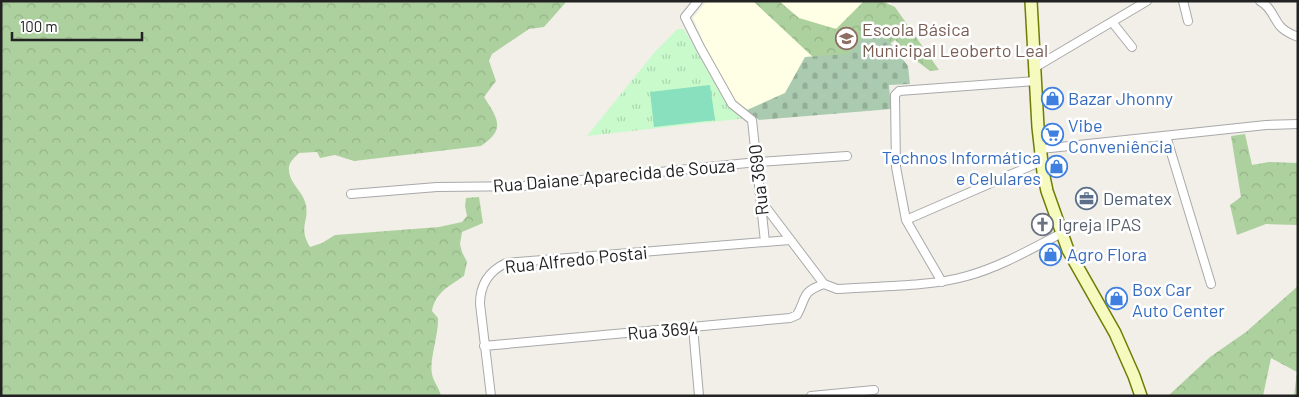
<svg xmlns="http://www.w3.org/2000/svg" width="1299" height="397" font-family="Barlow,sans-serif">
	<defs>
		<pattern id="forest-crowns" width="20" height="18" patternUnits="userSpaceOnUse" patternTransform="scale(1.25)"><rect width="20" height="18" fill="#add19e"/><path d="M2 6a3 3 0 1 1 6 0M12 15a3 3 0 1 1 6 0" fill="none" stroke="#95b388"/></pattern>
		<pattern id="cemetery-stones" width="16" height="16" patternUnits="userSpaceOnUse" patternTransform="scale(1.25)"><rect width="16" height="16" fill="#aacbaf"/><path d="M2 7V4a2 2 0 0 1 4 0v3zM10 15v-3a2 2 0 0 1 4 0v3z" fill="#92ae96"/></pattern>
		<pattern id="park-tufts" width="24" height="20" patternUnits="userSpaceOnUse" patternTransform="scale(1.25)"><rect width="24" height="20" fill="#c8facc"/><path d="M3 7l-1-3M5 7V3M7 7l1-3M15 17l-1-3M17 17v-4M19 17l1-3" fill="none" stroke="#acd6af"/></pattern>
	</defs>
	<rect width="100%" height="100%" fill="#f2efe9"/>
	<path fill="#ffffe5" d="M707 1H893L848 54 805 57 785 93 747 110 734 101 726 87 705 46 693 18Z"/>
	<path fill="url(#forest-crowns)" d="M1 1H567L544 27 529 29 492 54 489 61 496 81 484 97C498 119 506 129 481 146L354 161 335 155 320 158 317 152 299 153C294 158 288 163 289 170 289 183 303 191 306 205 309 223 298 227 310 247L322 243 335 235 439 227 462 222 467 216 465 206 466 198 479 197 483 223 462 232 460 244 462 252 467 262 464 276C449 286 435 293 432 311L438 318C439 334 429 360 432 374 433 381 439 387 441 396H1Z
		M753 1H779L799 18 836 29 864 1H882L895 7 939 70 930 71 910 56 895 40 872 57 815 59Z
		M1245 134 1252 165 1269 162 1298 163V225L1266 224 1237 235 1230 205 1241 197 1231 136Z
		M1298 286V396H1294L1297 372 1271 358 1263 396H1168L1210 357 1246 332Z"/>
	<path fill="url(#cemetery-stones)" d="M875 23 908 66 910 84 889 85 891 109 759 120 747 110 785 93 805 57 848 54Z"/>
	<path fill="url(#park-tufts)" d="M677 29H684L718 89 731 107 747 118 587 136 654 53Z"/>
	<path fill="#88e0be" d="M710 85 715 120 654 127 650 92Z"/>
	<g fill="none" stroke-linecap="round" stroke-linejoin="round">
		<defs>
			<path id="street" d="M698 1 685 17 700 47 732 104 752 120 765 242
				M1183 1 1188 21
				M1260 1C1271 7 1273 17 1280 26 1285 32 1291 34 1298 37
				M1112 22 1132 47
				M1034 68 1147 1
				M1166 136 1211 284
				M1041 149 1266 125 1298 124
				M351 194 437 187 523 186 757 162 847 156
				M761 201 824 284
				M906 220 1042 161
				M942 282 906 220 896 167 895 95 899 91 1035 81
				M824 284 837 289C877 286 929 287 967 276 1000 267 1031 249 1062 233
				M693 327 699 396
				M484 346 790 318 797 315C807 297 801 292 824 284
				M491 396 480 304C480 285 489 271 506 263L790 240
				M811 396 874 390"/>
			<path id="secondary" d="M1031 1 1038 127 1043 172 1047 191 1068 250 1115 333 1134 376 1141 396"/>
		</defs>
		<use href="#street" stroke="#a9a9a9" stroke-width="10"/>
		<use href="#secondary" stroke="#707d05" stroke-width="14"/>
		<use href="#street" stroke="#fff" stroke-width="8"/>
		<use href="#secondary" stroke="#f7fabf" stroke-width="11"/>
	</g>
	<defs>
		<symbol id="school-ring" viewBox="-11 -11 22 22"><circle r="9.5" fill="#fff" stroke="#8d6e63" stroke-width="1.5"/><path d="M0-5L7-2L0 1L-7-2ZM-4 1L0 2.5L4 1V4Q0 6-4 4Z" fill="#8d6e63"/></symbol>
		<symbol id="shop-ring" viewBox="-11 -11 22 22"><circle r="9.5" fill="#fff" stroke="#3f7fe0" stroke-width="1.5"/><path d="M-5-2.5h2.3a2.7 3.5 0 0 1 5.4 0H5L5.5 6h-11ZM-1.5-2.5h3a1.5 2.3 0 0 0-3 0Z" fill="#3f7fe0"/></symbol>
		<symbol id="supermarket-ring" viewBox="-11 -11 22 22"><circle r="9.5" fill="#fff" stroke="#3f7fe0" stroke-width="1.5"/><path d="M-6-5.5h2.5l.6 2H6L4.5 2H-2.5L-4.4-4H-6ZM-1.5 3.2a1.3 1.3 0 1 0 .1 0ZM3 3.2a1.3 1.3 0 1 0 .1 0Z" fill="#3f7fe0"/></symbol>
		<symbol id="office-ring" viewBox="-11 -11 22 22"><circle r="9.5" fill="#fff" stroke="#5c6f8a" stroke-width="1.5"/><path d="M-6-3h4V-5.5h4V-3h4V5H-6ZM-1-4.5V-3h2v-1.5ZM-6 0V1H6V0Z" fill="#5c6f8a"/></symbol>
		<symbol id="church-ring" viewBox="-11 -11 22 22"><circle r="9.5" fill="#fff" stroke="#6b7280" stroke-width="1.5"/><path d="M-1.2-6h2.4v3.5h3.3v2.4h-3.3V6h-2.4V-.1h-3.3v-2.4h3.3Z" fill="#6b7280"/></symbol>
	</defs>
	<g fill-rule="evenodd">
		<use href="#school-ring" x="834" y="26" width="25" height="25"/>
		<use href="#shop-ring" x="1040" y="86" width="25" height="25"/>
		<use href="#supermarket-ring" x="1040" y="122" width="25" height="25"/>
		<use href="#shop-ring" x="1044" y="154" width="25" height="25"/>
		<use href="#office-ring" x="1074" y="186" width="25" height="25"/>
		<use href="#church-ring" x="1030" y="212" width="25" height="25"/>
		<use href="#shop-ring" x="1038" y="242" width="25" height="25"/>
		<use href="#shop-ring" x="1104" y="286" width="25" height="25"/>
	</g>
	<g text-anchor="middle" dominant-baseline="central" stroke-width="5" stroke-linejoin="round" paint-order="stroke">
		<g font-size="18" fill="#785e54" stroke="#fff" text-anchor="start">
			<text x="862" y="29">Escola Básica<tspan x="862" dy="21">Municipal Leoberto Leal</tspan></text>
		</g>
		<g font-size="18" fill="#366cbe" stroke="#fff" text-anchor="start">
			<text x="1068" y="98">Bazar Jhonny</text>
			<text x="1068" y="125">Vibe<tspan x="1068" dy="21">Conveniência</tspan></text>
			<text x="1041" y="157" text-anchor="end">Technos Informática<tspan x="1041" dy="21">e Celulares</tspan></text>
			<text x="1067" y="254">Agro Flora</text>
			<text x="1132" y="289">Box Car<tspan x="1132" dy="21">Auto Center</tspan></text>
		</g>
		<g font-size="18" fill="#222" stroke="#fff">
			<text transform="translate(614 175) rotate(-5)">Rua Daiane Aparecida de Souza</text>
			<text transform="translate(758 180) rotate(-96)">Rua 3690</text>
			<text transform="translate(576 259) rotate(-6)">Rua Alfredo Postai</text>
			<text transform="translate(663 330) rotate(-5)">Rua 3694</text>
		</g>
		<g font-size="18" fill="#4e5e75" stroke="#fff" text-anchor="start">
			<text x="1103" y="198">Dematex</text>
		</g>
		<g font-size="18" fill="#5b616d" stroke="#fff" text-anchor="start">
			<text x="1058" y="224">Igreja IPAS</text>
		</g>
	</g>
	<rect width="1299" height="397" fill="none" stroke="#222222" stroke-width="5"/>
	<path d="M12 32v8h130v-8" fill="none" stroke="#222222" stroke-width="2.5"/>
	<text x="20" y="32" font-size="15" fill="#222222" stroke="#ffffff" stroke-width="4" paint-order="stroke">100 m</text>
</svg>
